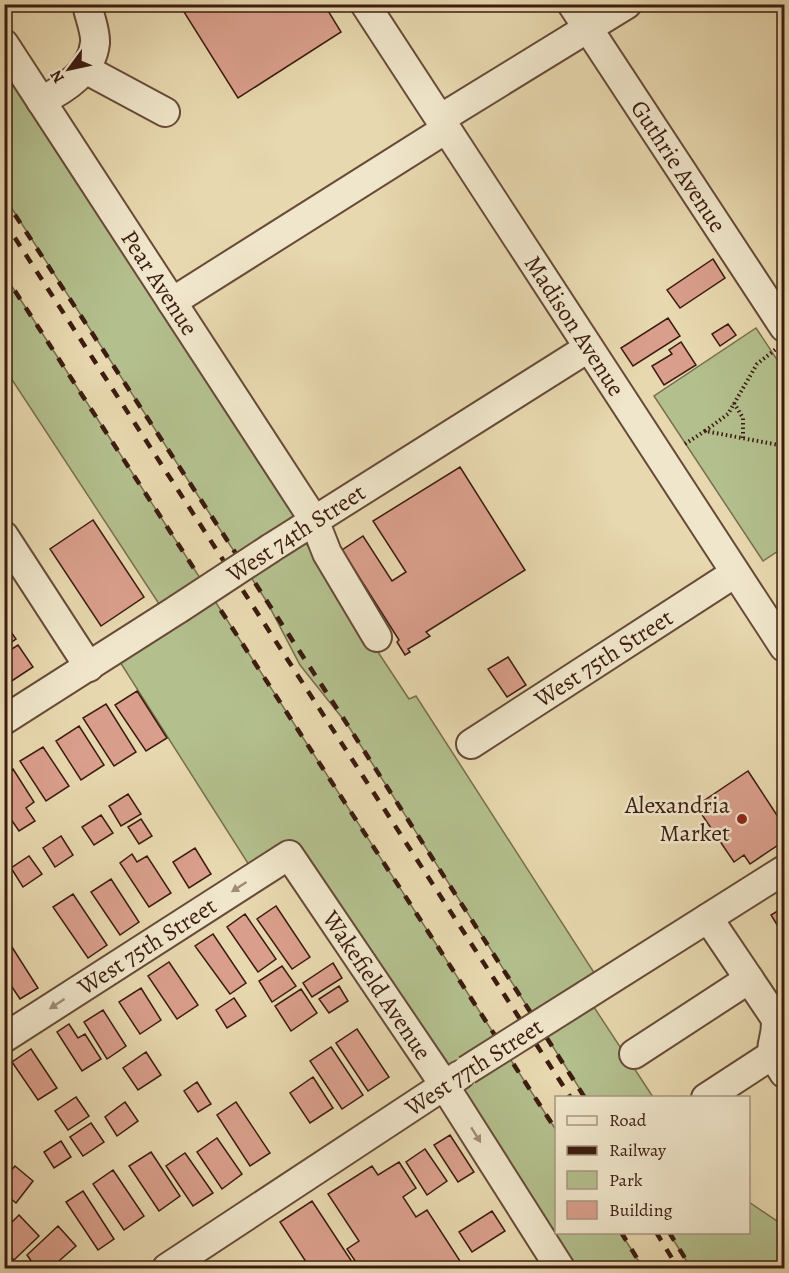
<svg xmlns="http://www.w3.org/2000/svg" width="789" height="1273" font-family="Alegreya,serif">
	<rect width="100%" height="100%" fill="#e8d8af"/>
	<filter id="stains"><feTurbulence type="fractalNoise" baseFrequency=".00333" numOctaves="4"/><feColorMatrix values="0 0 0 0 .2 0 0 0 0 .09 0 0 0 0 .02 0 0 0 .5 -.17"/></filter>
	<radialGradient id="worn" r=".72"><stop offset=".6" stop-color="#630" stop-opacity="0"/><stop offset="1" stop-color="#630" stop-opacity=".3"/></radialGradient>
	<path fill="#b3bf8d" stroke="#786e4e" stroke-width="1.5" d="M4 44 314 520 298 531 409 699 416 696 602 985 586 995 653 1097H585L347 724 300 665 267 602 5 198Z
		M4 274 556 1130V1232L621 1233 643 1268H560L289 856 256 876 113 651 167 616 5 369Z
		M756 328 784 370V547L763 561 654 396Z
		M749 1202 784 1226V1268H691L669 1233 748 1232Z"/>
	<path fill="#da9f8c" stroke="#3c1c10" stroke-width="1.5" d="M179 4H324L341 32 238 98Z
		M713 259 725 278 680 308 667 290Z
		M668 318 680 336 633 366 621 348Z
		M728 324 736 335 720 346 712 334Z
		M681 342 696 365 664 385 652 366 672 354 669 350Z
		M460 467 525 570 426 632 430 636 408 649 410 652 405 655 397 642 399 640 342 550 363 536 392 581 406 572 373 521Z
		M93 520 144 597 101 626 50 549Z
		M4 622 16 639 4 647Z
		M18 645 33 667 4 686V654Z
		M508 657 526 685 507 697 488 669Z
		M137 691 167 738 146 751 115 705Z
		M106 704 136 752 114 766 83 718Z
		M79 726 104 765 81 780 56 741Z
		M43 747 69 786 46 801 20 761Z
		M13 769 34 802 26 808 35 821 19 831 4 809V774Z
		M748 771 784 826V841L750 864 744 855 734 862 696 806Z
		M128 794 141 814 121 826 109 806Z
		M101 815 113 833 94 845 82 827Z
		M141 819 152 836 139 844 128 827Z
		M61 836 73 855 55 867 43 848Z
		M195 848 211 874 189 888 173 862Z
		M132 854 137 862 147 856 171 893 149 907 120 863Z
		M29 856 42 874 23 887 11 868Z
		M111 879 139 922 120 935 91 892Z
		M73 894 107 945 88 958 53 907Z
		M276 906 310 957 292 969 257 919Z
		M784 907V936L771 915Z
		M245 914 276 959 258 972 227 927Z
		M213 934 246 983 230 994 195 946Z
		M10 944 38 988 20 999 4 975V947Z
		M169 962 198 1005 177 1019 148 976Z
		M333 963 342 978 312 997 303 983Z
		M282 966 296 986 272 1002 259 981Z
		M339 986 348 1001 329 1013 319 999Z
		M141 988 161 1020 140 1034 119 1002Z
		M301 989 317 1013 291 1031 275 1006Z
		M4 995 10 1004 4 1007Z
		M234 998 246 1016 227 1028 216 1010Z
		M103 1010 126 1046 107 1059 84 1022Z
		M69 1024 78 1038 85 1034 101 1059 82 1071 57 1032Z
		M357 1029 389 1077 368 1091 336 1043Z
		M331 1047 363 1095 342 1109 310 1061Z
		M31 1049 57 1088 38 1100 12 1062Z
		M146 1052 161 1075 138 1090 123 1068Z
		M313 1077 333 1108 310 1123 290 1093Z
		M197 1082 211 1104 198 1112 184 1091Z
		M76 1097 89 1116 68 1130 55 1111Z
		M125 1102 138 1121 117 1136 105 1117Z
		M236 1102 270 1153 250 1166 217 1115Z
		M91 1123 104 1142 83 1156 70 1137Z
		M450 1135 474 1172 458 1182 434 1145Z
		M217 1138 242 1174 222 1189 197 1152Z
		M61 1141 71 1157 54 1168 44 1152Z
		M425 1149 447 1181 427 1195 406 1162Z
		M151 1152 180 1196 159 1211 129 1166Z
		M185 1153 213 1193 193 1206 166 1166Z
		M399 1162 416 1188 403 1197 416 1217 427 1210 460 1261 449 1268H360L347 1249 359 1241 328 1194 372 1166 378 1175Z
		M15 1166 33 1181 16 1203 4 1193V1178Z
		M113 1170 144 1216 124 1230 93 1184Z
		M83 1191 114 1239 98 1250 66 1202Z
		M312 1201 356 1268H310L280 1222Z
		M492 1211 505 1231 472 1252 459 1232Z
		M19 1215 39 1236 14 1260 4 1250V1230Z
		M58 1226 76 1246 51 1268H25L32 1262 27 1255Z"/>
	<g fill="none" stroke-linecap="round" stroke-linejoin="round">
		<defs>
			<g id="minor">
				<path id="s1" d="M365 4 784 647"/>
				<path id="s2" d="M572 4 784 327"/>
				<path id="s3" d="M4 44 314 520 327 553 377 637"/>
				<path d="M85 69 165 112"/>
				<path d="M41 101C65 89 92 72 95 43 96 31 89 16 87 4"/>
				<path d="M440 119 627 4"/>
				<path d="M172 302 446 129"/>
				<path d="M4 536 89 667"/>
				<path d="M271 548 588 348"/>
				<path d="M4 720 178 609"/>
				<path id="s4" d="M471 744 735 573"/>
				<path d="M708 918 776 1019C777 1050 763 1041 784 1073"/>
				<path d="M586 995 784 870"/>
				<path id="s5" d="M4 1038 289 855 435 1071 560 1268"/>
				<path d="M634 1054 749 979"/>
				<path d="M706 1098 772 1055"/>
				<path d="M167 1268 460 1075"/>
			</g>
		</defs>
		<use href="#minor" stroke="#674b38" stroke-width="32"/>
		<path stroke="#3c1c10" stroke-width="4" stroke-dasharray="1.5 3" stroke-linecap="butt" d="M734 403 743 418V438
			M705 431 728 414 757 364 776 349
			M685 444 705 431 784 446"/>
		<use href="#minor" stroke="#f0e6cb" stroke-width="28"/>
		<path stroke="#3c1c10" stroke-width="4.5" stroke-dasharray="10 10" stroke-linecap="butt" d="M4 198 347 724 585 1098
			M4 221 571 1098
			M4 274 556 1130
			M621 1232 643 1268
			M656 1232 678 1268
			M669 1232 691 1268"/>
		<defs>
			<path id="minor-bridge" d="M178 609 271 548
				M467 1070 586 995"/>
		</defs>
		<use href="#minor-bridge" stroke="#674b38" stroke-width="32" stroke-linecap="butt"/>
		<use href="#minor-bridge" stroke="#f0e6cb" stroke-width="28"/>
	</g>
	<defs><path id="oneway-solid" d="M-6-.8H1V-3.2L6.5 0L1 3.2V.8H-6Z" transform="scale(1.5)"/></defs>
	<g fill="#9f8b77">
		<use href="#oneway-solid" transform="translate(239 887) rotate(147)"/>
		<use href="#oneway-solid" transform="translate(57 1004) rotate(147)"/>
		<use href="#oneway-solid" transform="translate(476 1135) rotate(58)"/>
	</g>
	<circle fill="#8f2418" stroke="#f0e6cb" stroke-width="2" cx="742" cy="819" r="6"/>
	<g text-anchor="middle" dominant-baseline="central" stroke-width="5" stroke-linejoin="round" paint-order="stroke">
		<g font-size="24" fill="#3c1c10" stroke="#f0e6cb">
			<text stroke="none"><textPath href="#s2" startOffset="194">Guthrie Avenue</textPath></text>
			<text stroke="none"><textPath href="#s3" startOffset="285">Pear Avenue</textPath></text>
			<text stroke="none"><textPath href="#s1" startOffset="384">Madison Avenue</textPath></text>
			<text transform="translate(296 533) rotate(-33)">West 74th Street</text>
			<text stroke="none"><textPath href="#s4" startOffset="158">West 75th Street</textPath></text>
			<text stroke="none"><textPath href="#s5" startOffset="170">West 75th Street</textPath></text>
			<text stroke="none"><textPath href="#s5" startOffset="496">Wakefield Avenue</textPath></text>
			<text transform="translate(474 1067) rotate(-33)">West 77th Street</text>
		</g>
		<g font-size="24" fill="#3c1c10" stroke="#f0e6cb" text-anchor="end">
			<text x="730" y="805">Alexandria<tspan x="730" dy="28">Market</tspan></text>
		</g>
	</g>
	<rect width="789" height="1273" fill="none" stroke="#e8d8af" stroke-width="24"/>
	<rect x="6" y="6" width="777" height="1261" fill="none" stroke="#3c1c10" stroke-width="3"/>
	<rect x="12" y="12" width="765" height="1249" fill="none" stroke="#3c1c10" stroke-width="1.5"/>
	<rect x="555" y="1096" width="195" height="138" fill="#f0e6cb" stroke="#a89580" stroke-width="1.5"/>
	<rect x="567" y="1116" width="30" height="9" fill="#f0e6cb" stroke="#a89580" stroke-width="1.5"/>
	<text x="609" y="1126" font-size="18" fill="#3c1c10">Road</text>
	<rect x="567" y="1146" width="30" height="9" fill="#3c1c10" stroke="#a89580" stroke-width="1.5"/>
	<text x="609" y="1156" font-size="18" fill="#3c1c10">Railway</text>
	<rect x="567" y="1171" width="30" height="18" fill="#b3bf8d" stroke="#a89580" stroke-width="1.5"/>
	<text x="609" y="1186" font-size="18" fill="#3c1c10">Park</text>
	<rect x="567" y="1201" width="30" height="18" fill="#da9f8c" stroke="#a89580" stroke-width="1.5"/>
	<text x="609" y="1216" font-size="18" fill="#3c1c10">Building</text>
	<g transform="translate(69 69) rotate(237)" stroke="#f0e6cb" stroke-width="4.5" paint-order="stroke">
	<path d="M0-4.5L10 22L0 15L-10 22Z" fill="#3c1c10"/>
	<text y="-9" font-size="16" font-weight="bold" text-anchor="middle" fill="#3c1c10">N</text>
	</g>
	<rect width="100%" height="100%" filter="url(#stains)"/>
	<rect width="100%" height="100%" fill="url(#worn)"/>
</svg>
